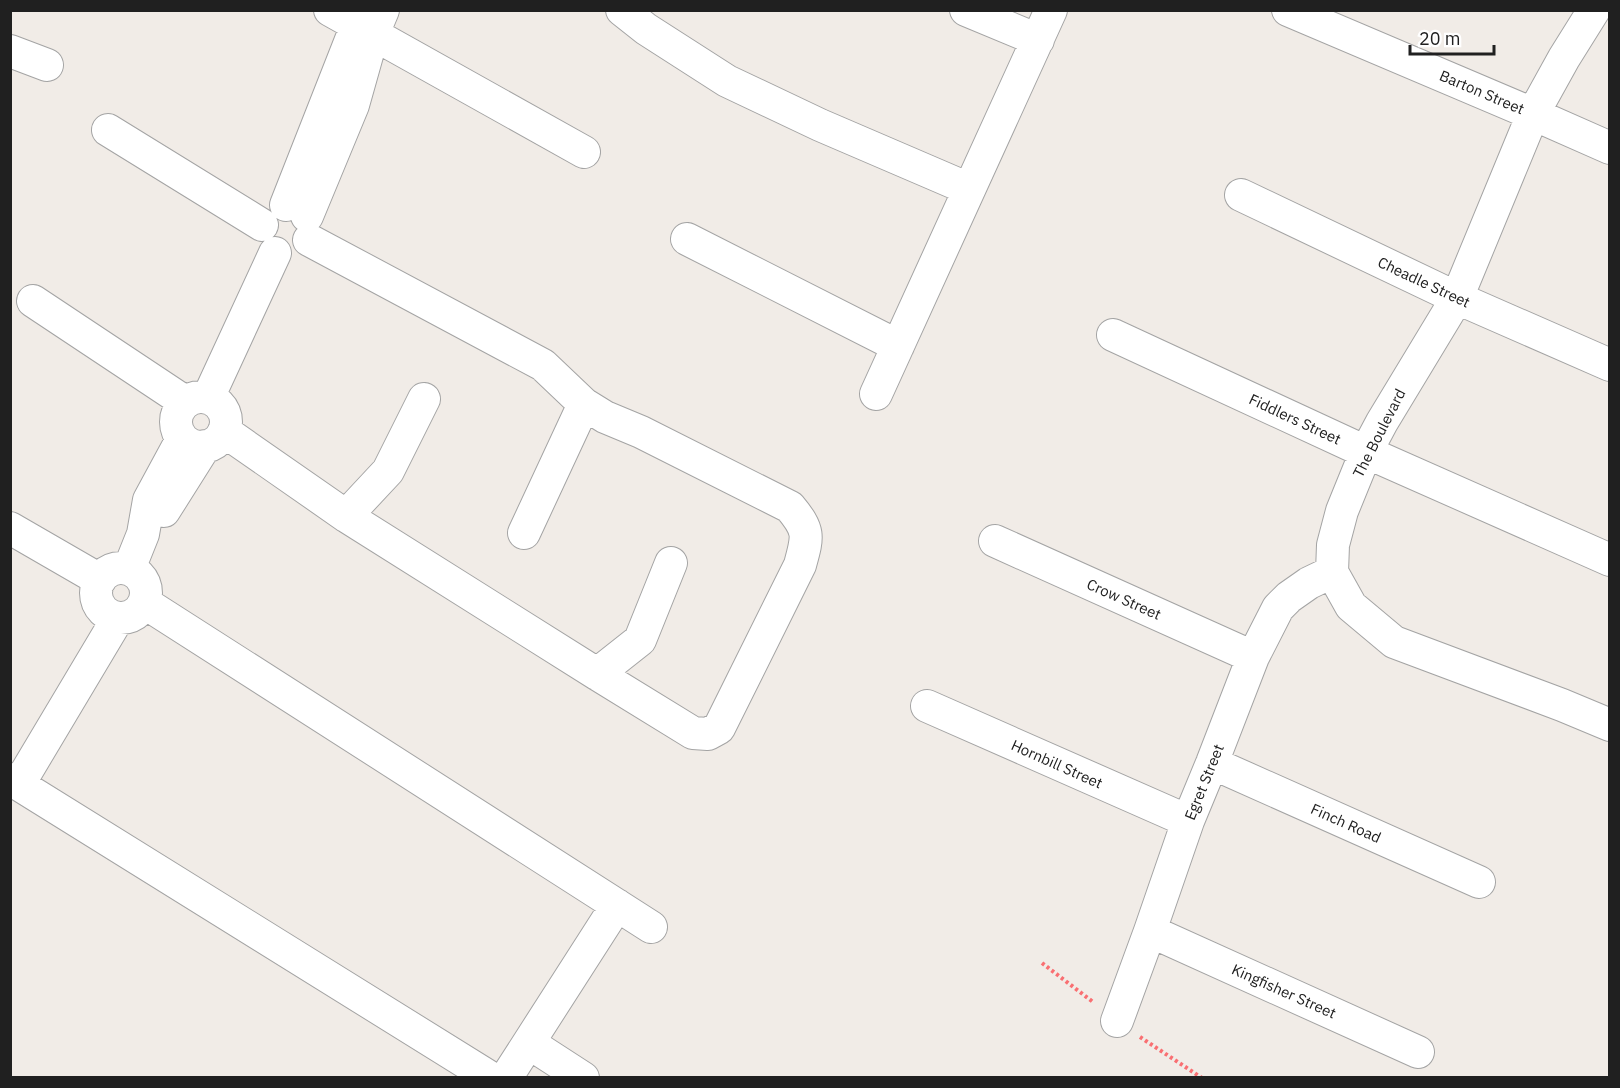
<svg xmlns="http://www.w3.org/2000/svg" width="1620" height="1088" font-family="'IBM Plex Sans',sans-serif">
	<rect width="100%" height="100%" fill="#f1ece7"/>
	<g fill="none" stroke-linecap="round" stroke-linejoin="round">
		<defs>
			<path id="minor" d="M330 10 584 152
				M622 10 646 29 727 81 820 125 969 189
				M966 10 1038 40
				M1288 10 1533 114 1610 148
				M1594 10 1564 58 1533 114 1457 298 1382 422 1366 452 1342 511 1333 545 1332 572 1351 606 1394 642 1562 705 1610 725
				M10 51 47 65
				M108 130 262 225
				M1241 195 1457 298 1610 365
				M286 205 358 22
				M307 216 353 105 373 34 383 10
				M687 239 898 346
				M33 301 185 402
				M1113 335 1366 452 1610 560
				M876 394 1051 10
				M176 422a25 25 0 1 1 50 0a25 25 0 1 1-50 0Z
				M208 398 275 253
				M224 431 346 516 597 674 693 733 708 734 719 728 800 565C808 536 810 531 790 507L641 432 605 417 584 404 543 365 309 240
				M164 511 205 446
				M346 516 388 471 424 399
				M10 528 100 580
				M524 533 584 404
				M995 541 1253 657
				M96 593a25 25 0 1 1 50 0a25 25 0 1 1-50 0Z
				M129 569 143 534 149 500 182 439
				M145 603 651 927
				M597 674 640 640 671 563
				M927 706 1188 821
				M1212 763 1479 882
				M10 779 491 1078
				M19 784 118 618
				M1150 931 1418 1052
				M1117 1021 1150 931 1188 821 1212 763 1253 657 1278 608 1289 597 1309 583 1332 572
				M529 1043 583 1078
				M506 1078 617 905"/>
		</defs>
		<use href="#minor" stroke="#a4a4a4" stroke-width="34"/>
		<path stroke="#f96f72" stroke-width="4" stroke-dasharray="3 3" stroke-linecap="butt" d="M1042 963 1093 1002
			M1140 1037 1202 1078"/>
		<use href="#minor" stroke="#fff" stroke-width="32"/>
	</g>
	<g text-anchor="middle" dominant-baseline="central" stroke-width="6" stroke-linejoin="round" paint-order="stroke">
		<g font-size="15" fill="#202020" stroke="#fff">
			<text transform="translate(1482 92) rotate(23)">Barton Street</text>
			<text transform="translate(1424 282) rotate(25)">Cheadle Street</text>
			<text transform="translate(1295 419) rotate(25)">Fiddlers Street</text>
			<text transform="translate(1379 433) rotate(-63)">The Boulevard</text>
			<text transform="translate(1124 599) rotate(24)">Crow Street</text>
			<text transform="translate(1057 764) rotate(24)">Hornbill Street</text>
			<text transform="translate(1204 782) rotate(-68)">Egret Street</text>
			<text transform="translate(1346 823) rotate(24)">Finch Road</text>
			<text transform="translate(1284 991) rotate(24)">Kingfisher Street</text>
		</g>
	</g>
	<rect width="1620" height="1088" fill="none" stroke="#202020" stroke-width="24"/>
	<path d="M1410 45v9h84v-9" fill="none" stroke="#202020" stroke-width="3"/>
	<text x="1419" y="45" font-size="18" fill="#202020" stroke="#ffffff" stroke-width="4.5" paint-order="stroke">20 m</text>
</svg>
